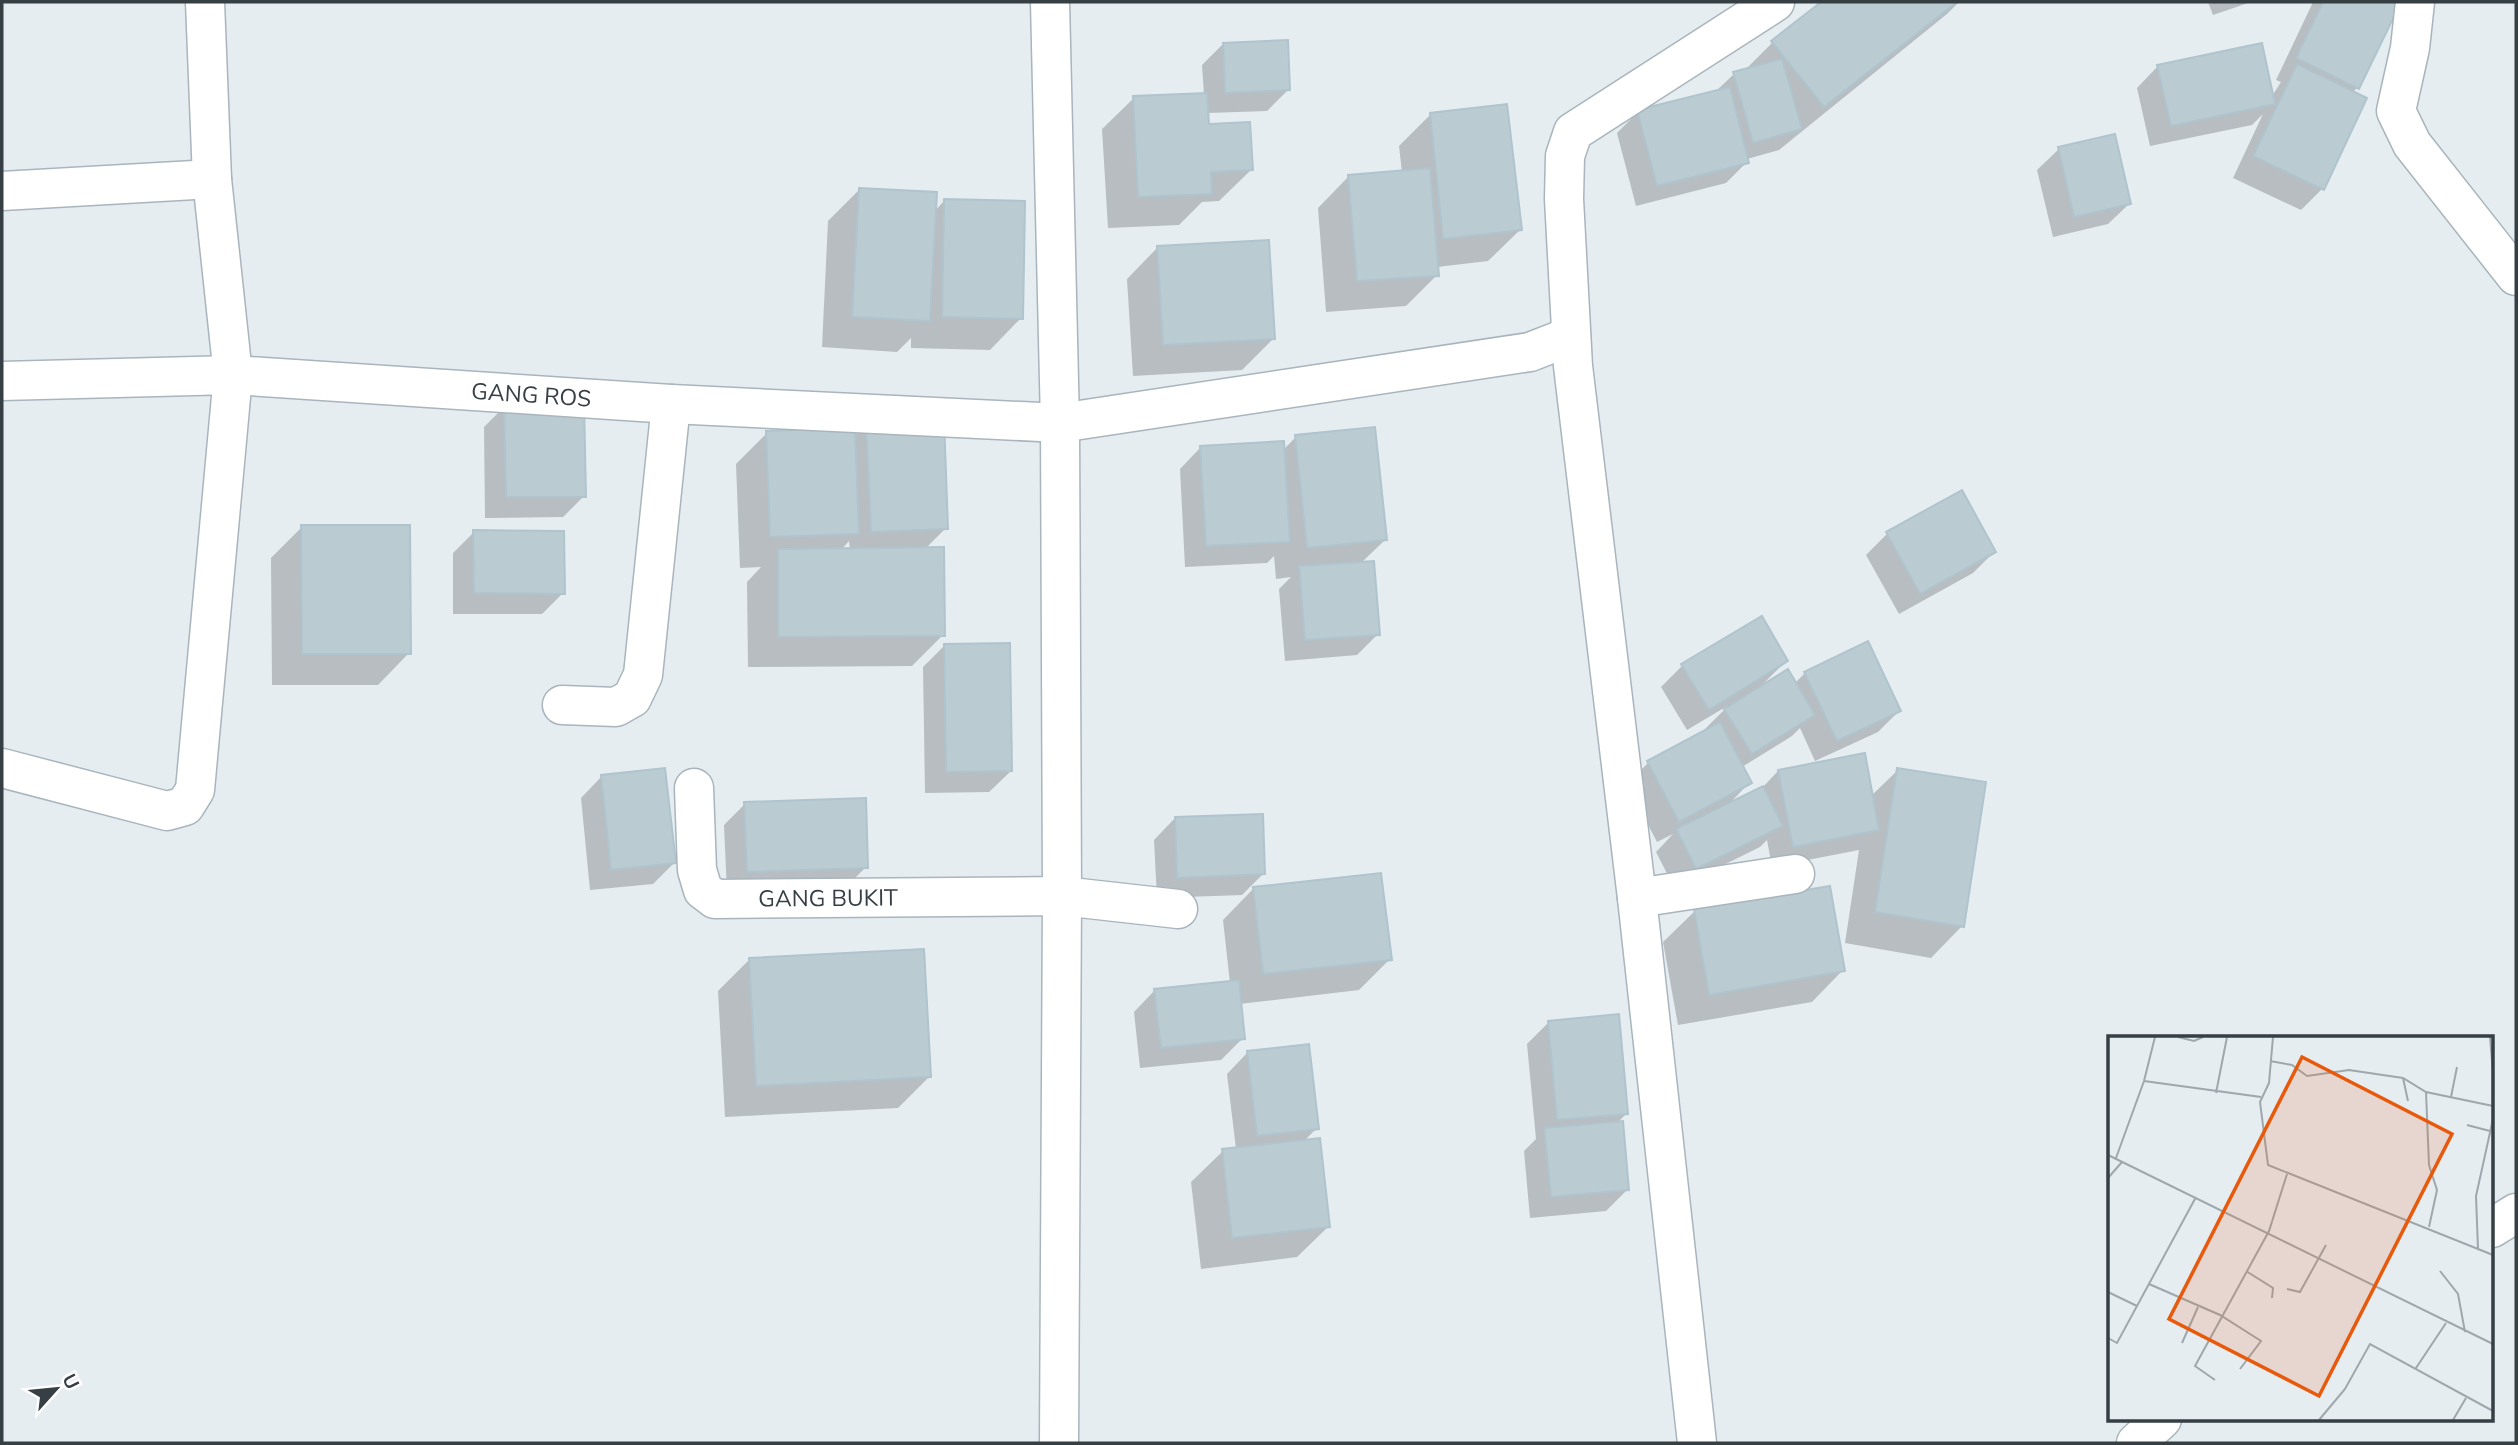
<svg xmlns="http://www.w3.org/2000/svg" width="2518" height="1445" font-family="'Nunito Sans',sans-serif">
	<rect width="100%" height="100%" fill="#e5edf1"/>
	<path fill="#0003" fill-rule="evenodd" d="M1824 2H1959L1947 14 1779 150 1747 159V162L1726 183 1636 206 1617 133 1638 112 1715 92 1734 74 1744 71 1772 43Z
		M2208 2H2251L2213 15Z
		M2313 2H2399L2357 88 2352 93 2322 189 2301 210 2233 178 2263 114 2252 125 2150 146 2137 88 2158 66 2272 96 2281 82 2276 80Z
		M1223 44 1289 89 1267 111 1207 113 1208 126 1251 170 1219 201 1202 202 1179 225 1108 228 1102 129 1134 98 1204 95 1202 65Z
		M1431 114 1520 230 1488 261 1437 267V275L1406 306 1326 312 1318 208 1349 176 1402 172 1399 146Z
		M2059 149 2130 203 2108 224 2053 237 2037 170Z
		M860 189 934 212 944 201 1021 318 990 350 911 348V338L897 352 822 347 828 221Z
		M1158 247 1273 339 1242 370 1133 376 1127 279Z
		M505 406 584 496 563 517 485 518 484 427Z
		M867 423 946 528 925 549 943 635 912 666 748 667 747 582 761 567 740 568 736 464 767 433 853 437ZM849 541 850 550H841Z
		M1296 437 1385 540 1361 563 1378 634 1357 655 1285 661 1279 589 1291 577 1276 579 1274 556 1267 563 1185 567 1180 469 1201 447 1283 450Z
		M302 527 409 653 378 685H272L271 558Z
		M474 532 563 593 542 614H453V553Z
		M1887 534 1994 552 1973 573 1899 614 1866 555Z
		M945 645 1011 771 989 792 925 793 923 667Z
		M1786 661 1760 687 1794 684 1805 673 1899 711 1878 732 1815 761 1800 728 1792 736 1742 767 1750 782 1729 804 1762 788 1778 771 1871 796 1898 770 1962 926 1931 958 1845 943 1859 850 1772 867 1767 840 1760 847 1675 889 1656 852 1673 834 1657 842 1627 784 1648 763 1703 731 1729 705 1687 730 1661 687 1682 666Z
		M602 776 674 863 653 884 590 890 581 798Z
		M745 804 866 867 845 888 727 892 724 825Z
		M1175 818 1263 874 1242 895 1157 898 1154 840Z
		M1254 888 1390 959 1359 990 1239 1004 1243 1038 1221 1060 1140 1068 1134 1012 1155 990 1230 983 1223 920Z
		M1695 911 1843 970 1812 1002 1678 1025 1663 942Z
		M749 960 929 1077 898 1108 725 1117 718 991Z
		M1548 1023 1627 1113 1616 1124 1627 1190 1606 1211 1530 1218 1524 1151 1536 1139 1527 1044Z
		M1248 1052 1317 1128 1304 1141 1329 1226 1297 1257 1201 1269 1191 1182 1223 1151 1236 1149 1227 1074Z"/>
	<path fill="#bbcbd2" stroke="#afc4cd" stroke-width="2" d="M1821 2H1957L1824 107 1771 41Z
		M2323 2H2401L2359 89 2296 58Z
		M1288 40 1290 90 1225 93 1223 43Z
		M2262 43 2275 104 2171 126 2157 65Z
		M1782 59 1802 129 1753 143 1733 72Z
		M2297 64 2367 98 2324 190 2253 156Z
		M1730 87 1749 163 1657 186 1637 110Z
		M1207 93 1209 124 1250 122 1253 170 1211 172 1212 194 1138 197 1133 96Z
		M1507 104 1522 230 1443 239 1430 113Z
		M2115 134 2131 204 2074 217 2058 147Z
		M1430 168 1439 276 1357 281 1348 175Z
		M859 188 937 192 930 321 852 317Z
		M944 199 1025 201 1023 319 942 317Z
		M1269 240 1275 339 1163 345 1157 246Z
		M504 404H584L586 497H506Z
		M944 419 948 529 871 532 866 421Z
		M1375 427 1387 540 1307 548 1295 435Z
		M855 428 859 534 770 537 766 431Z
		M1284 441 1290 542 1206 546 1200 446Z
		M1962 490 1996 552 1920 594 1886 532Z
		M301 525H410L411 654H302Z
		M473 530 564 531 565 594 474 593Z
		M944 547 945 636 778 637V549Z
		M1374 561 1380 635 1305 640 1299 566Z
		M1762 616 1788 661 1709 710 1681 664Z
		M1868 641 1901 711 1837 741 1804 672Z
		M1010 643 1012 771 946 772 944 644Z
		M1788 669 1815 715 1752 754 1724 709Z
		M1720 722 1752 783 1679 822 1647 761Z
		M1865 753 1879 830 1793 847 1778 770Z
		M665 768 676 863 611 870 601 775Z
		M1897 768 1986 782 1964 927 1875 912Z
		M1763 786 1783 826 1696 869 1676 829Z
		M866 798 868 868 747 872 744 802Z
		M1263 814 1265 874 1177 878 1175 817Z
		M1381 873 1392 960 1263 974 1253 887Z
		M1830 886 1845 971 1709 995 1694 909Z
		M924 949 931 1077 756 1086 749 958Z
		M1239 980 1245 1039 1161 1048 1154 989Z
		M1619 1014 1628 1114 1557 1120 1548 1021Z
		M1309 1044 1319 1129 1257 1136 1247 1051Z
		M1623 1121 1629 1190 1551 1197 1544 1128Z
		M1320 1138 1330 1227 1232 1238 1222 1149Z"/>
	<g fill="none" stroke-linecap="round" stroke-linejoin="round">
		<defs>
			<g id="minor">
				<path d="M1050 2 1060 423 1062 896 1059 1443"/>
				<path d="M2415 2 2410 48 2396 111 2412 144 2516 276"/>
				<path d="M2 191 212 179"/>
				<path id="s1" d="M2 381 233 375 671 404 1060 423 1530 352 1571 336"/>
				<path d="M562 705 616 707 632 698 643 675 671 404"/>
				<path d="M2 768 167 811 185 806 195 790 233 375 212 179 205 2"/>
				<path id="s2" d="M694 788 697 870 703 890 715 899 1062 896 1178 909"/>
				<path d="M1637 898 1795 874"/>
				<path d="M2492 1228 2516 1213"/>
				<path d="M1697 1443 1637 898 1573 366 1564 199 1565 156 1573 132 1775 2"/>
				<path d="M2136 1443 2162 1419"/>
			</g>
		</defs>
		<use href="#minor" stroke="#a9b5bc" stroke-width="41"/>
		<use href="#minor" stroke="#fff" stroke-width="38"/>
	</g>
	<g text-anchor="middle" dominant-baseline="central" stroke-width="5" stroke-linejoin="round" paint-order="stroke">
		<g font-size="23" fill="#353f44" stroke="#fff">
			<text stroke="none"><textPath href="#s1" startOffset="530">GANG ROS</textPath></text>
			<text stroke="none"><textPath href="#s2" startOffset="231">GANG BUKIT</textPath></text>
		</g>
	</g>
	<g transform="translate(2108 1036)">
		<rect width="385" height="385" fill="#e5edf1"/>
		<path fill="none" stroke="#9fa7ac" stroke-width="2" d="M70 1 86 5 95 1M165 1 161 47 152 66 160 129 385 219M382 1 385 37M162 25 184 29 199 40 241 34 295 42 318 56 385 70M295 42 300 65M36 45 153 61M318 56 321 129 329 154 321 191M108 57 119 1M343 61 349 31M359 89 382 95M0 119 385 308M8 122 36 45 47 1M0 142 14 126M370 213 368 160 385 83M138 235 165 252 164 262M332 235 350 258 357 296M41 248 112 279 153 305 132 333M179 253 192 256 218 209M0 256 29 270M0 302 9 307 88 161M74 307 90 271M308 332 338 287M107 344 87 330 161 195 179 138M211 384 237 353 262 308 385 375M345 384 358 362"/>
		<path fill="#e8590c" fill-opacity="0.15" stroke="#e8590c" stroke-width="3.5" d="M194 21 344 98 211 360 61 283Z"/>
		<rect width="385" height="385" fill="none" stroke="#353f44" stroke-width="3.5"/>
	</g>
	<rect width="2518" height="1445" fill="none" stroke="#353f44" stroke-width="7"/>
	<g transform="translate(56 1389) rotate(63)" stroke="#ffffff" stroke-width="5" paint-order="stroke">
	<path d="M0-5L12 26L0 18L-12 26Z" fill="#353f44"/>
	<text y="-10" font-size="19" font-weight="bold" text-anchor="middle" fill="#353f44">U</text>
	</g>
</svg>
